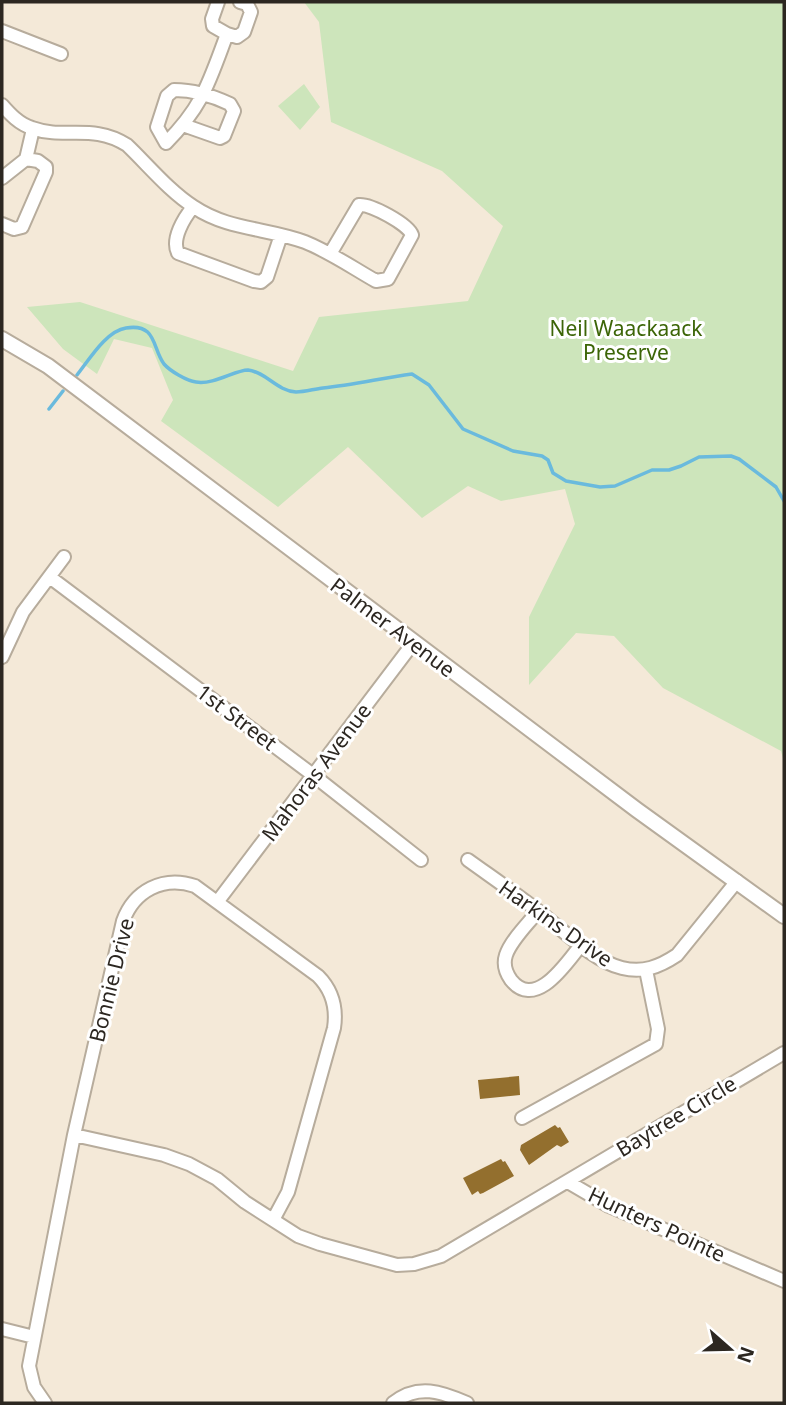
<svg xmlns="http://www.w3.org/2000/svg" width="786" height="1405" font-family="'Noto Sans',sans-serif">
	<rect width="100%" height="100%" fill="#f4e9d8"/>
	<path fill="#cde5bb" d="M304 2H784V762L781 751 663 688 614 636 576 633 529 685V617L575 524 565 489 501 501 468 486 422 518 348 447 278 507 161 421 173 400 152 348 114 339 97 374 63 349 27 307 80 302 293 371 319 317 468 301 503 226 442 171 331 122 319 22Z
		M304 84 320 107 300 130 278 106Z"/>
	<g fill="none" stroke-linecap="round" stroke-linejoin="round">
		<path stroke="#6abadd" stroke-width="3.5" d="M77 375C89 360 106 331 126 328 157 323 152 348 164 364 170 371 187 381 196 382 214 385 235 370 248 370 266 372 277 391 296 392 305 392 314 389 323 388 353 385 382 378 412 374L429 385 463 429 513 451 542 456 548 460 553 473 566 481 600 487 615 486 652 470H669L681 466 699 457 731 456 739 459 776 487 784 501
			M49 409 63 391"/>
	</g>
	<path fill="#936f2e" d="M519 1076 520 1095 480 1099 478 1080Z
		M555 1125 558 1128 560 1127 569 1142 561 1147 557 1145 529 1165 520 1150 521 1145Z
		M501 1159 503 1162 505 1161 514 1176 483 1193 480 1194 478 1191 472 1195 463 1178Z"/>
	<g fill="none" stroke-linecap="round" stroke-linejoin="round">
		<defs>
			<path id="minor" d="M218 2 212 19 213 26 227 34 237 37 244 32 251 12 247 4 240 2
				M2 31 61 54
				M2 105C10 114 19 124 32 128 65 140 92 123 127 145 148 165 169 191 194 207 228 230 268 228 305 242 330 252 353 268 376 281L388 279 412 235C408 224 371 204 359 205L330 254
				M183 125 220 138 224 136 234 111 230 104C213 96 193 90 174 90L167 96 157 127 166 143C203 106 209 82 227 34
				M2 178 26 159 33 129
				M193 207C184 218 171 239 178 253L254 281 261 282 267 277 281 235
				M2 224 14 229 22 227 46 172V167L38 161 26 159
				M51 578 313 775 421 860
				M2 657 23 612 64 557
				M468 860C493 878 518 895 542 914 564 931 595 962 622 968 643 973 659 967 677 955L737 881
				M218 901 414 642
				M538 911C528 924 511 940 506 955 503 964 506 973 511 980 536 1011 567 962 581 945
				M522 1118 656 1044 658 1029 646 970
				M74 1135 164 1155 189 1164 217 1179 245 1202 298 1236 320 1244 397 1265 414 1264 441 1256 784 1053
				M568 1182 609 1206 784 1281
				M2 1329 34 1337
				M45 1403 34 1387 29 1366 74 1135 123 921C134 891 163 875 195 886L318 976C333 991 337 1008 334 1028L288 1192 273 1220
				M393 1403C418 1383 442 1392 467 1403"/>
			<path id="tertiary" d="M2 339 48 366 637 810 784 916"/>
		</defs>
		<use href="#minor" stroke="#b7ac9c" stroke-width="16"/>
		<use href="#tertiary" stroke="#b7ac9c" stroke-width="18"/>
		<use href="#minor" stroke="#fff" stroke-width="12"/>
		<use href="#tertiary" stroke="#fff" stroke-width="14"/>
	</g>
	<g text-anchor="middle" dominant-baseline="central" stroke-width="6" stroke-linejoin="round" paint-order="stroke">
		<g font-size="21" fill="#3c6507" stroke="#fff">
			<text x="626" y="328">Neil Waackaack<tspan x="626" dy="24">Preserve</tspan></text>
		</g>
		<g font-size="21" fill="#2c2721" stroke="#fff">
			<text transform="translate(393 627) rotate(37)">Palmer Avenue</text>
			<text transform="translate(237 717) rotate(37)">1st Street</text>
			<text transform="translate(316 772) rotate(-53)">Mahoras Avenue</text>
			<text transform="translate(556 923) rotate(35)">Harkins Drive</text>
			<text transform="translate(111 980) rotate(-76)">Bonnie Drive</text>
			<text transform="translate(676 1116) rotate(-31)">Baytree Circle</text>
			<text transform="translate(657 1224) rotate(25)">Hunters Pointe</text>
		</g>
	</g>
	<rect width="786" height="1405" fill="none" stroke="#2c2721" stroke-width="7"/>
	<g transform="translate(730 1349) rotate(110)" stroke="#ffffff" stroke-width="5" paint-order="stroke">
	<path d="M0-5L12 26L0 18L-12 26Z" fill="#2c2721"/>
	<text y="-10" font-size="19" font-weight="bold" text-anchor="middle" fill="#2c2721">N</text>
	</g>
</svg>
